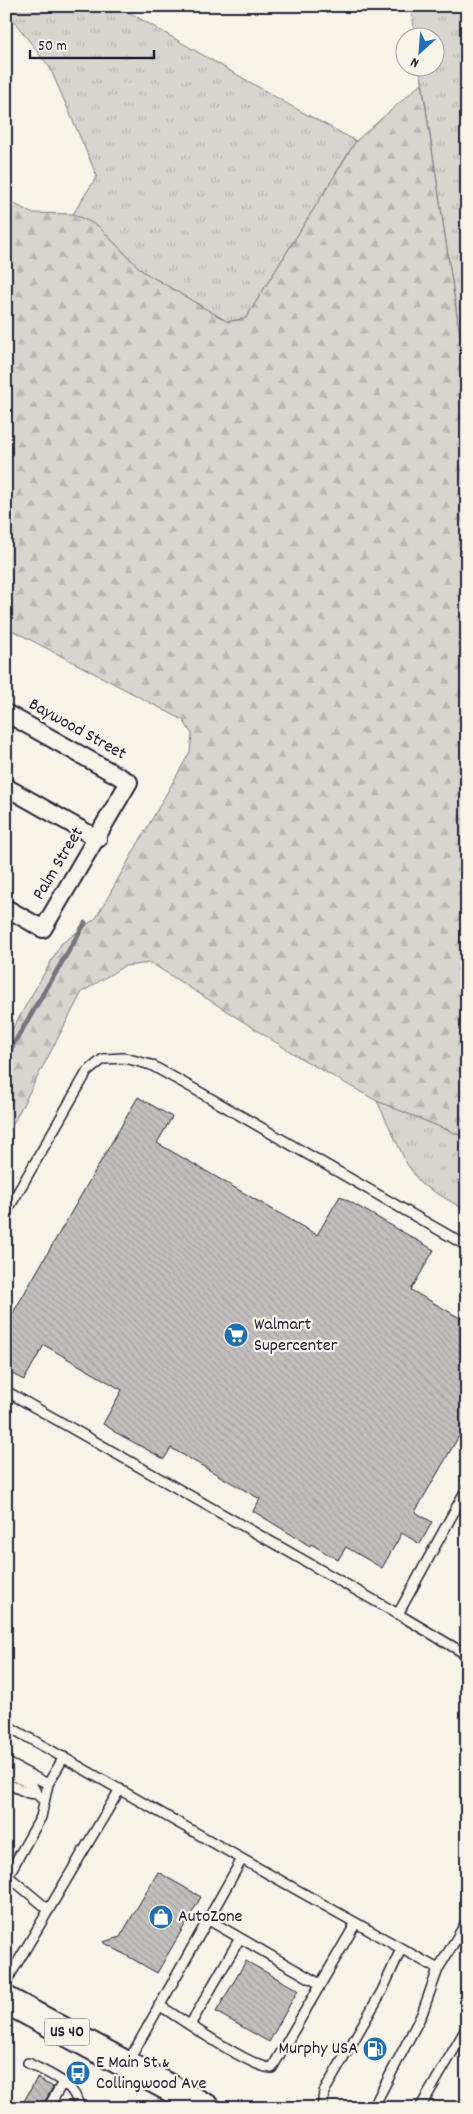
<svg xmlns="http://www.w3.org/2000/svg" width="473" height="2114" font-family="Dekko,sans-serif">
	<defs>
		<pattern id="grass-tufts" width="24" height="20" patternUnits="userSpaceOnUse" patternTransform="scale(1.25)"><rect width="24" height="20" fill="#d8d5cf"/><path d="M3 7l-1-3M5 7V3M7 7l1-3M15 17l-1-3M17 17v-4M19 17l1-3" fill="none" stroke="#b9b7b3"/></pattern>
		<pattern id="forest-firs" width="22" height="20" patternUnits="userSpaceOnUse" patternTransform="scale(1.25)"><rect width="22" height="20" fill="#d8d5cf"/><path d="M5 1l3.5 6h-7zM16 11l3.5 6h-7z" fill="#b9b7b3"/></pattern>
		<pattern id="building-back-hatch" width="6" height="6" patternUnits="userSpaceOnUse" patternTransform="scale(1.25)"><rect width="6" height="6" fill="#c2bfbd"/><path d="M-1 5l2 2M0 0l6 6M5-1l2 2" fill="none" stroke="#a6a4a3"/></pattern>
	</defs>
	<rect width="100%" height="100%" fill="#f7f3e8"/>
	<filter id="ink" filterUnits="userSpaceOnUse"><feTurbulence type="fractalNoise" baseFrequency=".02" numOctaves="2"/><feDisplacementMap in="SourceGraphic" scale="10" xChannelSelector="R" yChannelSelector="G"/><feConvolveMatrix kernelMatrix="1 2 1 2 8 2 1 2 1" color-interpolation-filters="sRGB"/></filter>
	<g filter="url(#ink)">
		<path fill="url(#grass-tufts)" stroke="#7d7c85" d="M15 6H118L293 107 356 141 246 318 228 322 142 271 98 226 73 214 97 176 50 68 10 16Z
			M411 6H467V382L420 68H436V38L415 37Z
			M377 1101 467 1138V1211L421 1184 407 1164Z"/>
		<path fill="url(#forest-firs)" stroke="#7d7c85" d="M422 83 467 382V1138L377 1101 302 1059 151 963 124 966 82 992 6 1137V1040L61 944 96 918 190 752 192 734 183 720 6 627V199L31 213 73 214 98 226 142 271 228 322 246 318 356 141Z"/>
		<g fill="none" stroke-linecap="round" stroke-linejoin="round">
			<path stroke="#76747f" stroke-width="5" d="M6 1057 85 923"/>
		</g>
		<path fill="url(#building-back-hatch)" stroke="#22223b" d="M138 1097 172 1117 157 1143 317 1235 340 1196 434 1250 411 1290 467 1322V1422L415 1512 432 1522 420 1544 402 1533 382 1568 346 1547 338 1560 311 1544 310 1546 253 1511 260 1499 171 1448 164 1459 113 1431V1430L103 1424 122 1390 44 1345 24 1380 6 1371V1325Z
			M158 1872 201 1897 157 1973 103 1942 120 1937Z
			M246 1961 298 1990 269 2042 216 2012Z
			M37 2078 53 2087 41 2108H20Z"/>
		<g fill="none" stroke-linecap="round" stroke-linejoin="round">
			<defs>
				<path id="lane" d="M6 1213 87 1072 103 1059 125 1058 151 1065 189 1086 467 1246
					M6 1391 398 1614
					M467 1488 398 1614 467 1655
					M6 1725 242 1859
					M6 1762 48 1784
					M6 1772 32 1785 37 1794
					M6 1783 28 1793 37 1794 44 1801
					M8 1876 49 1910
					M6 1879 41 1817 48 1784 64 1757
					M207 1919 320 1984
					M6 1982 120 1789
					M159 2005C179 2018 253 2069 272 2068L356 1923
					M190 2025 240 1938
					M128 2062 242 1859 438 1969 467 1921
					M28 2063C48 2074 76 2082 79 2108
					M48 2108 63 2082
					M322 2108 324 2092 382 1991 401 1949
					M373 2108 422 2014 438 1969
					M420 2108 467 2027"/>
				<path id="street" d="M6 713 129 782 43 929 6 908
					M6 787 98 839"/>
				<path id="primary" d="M6 2000 207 2108"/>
			</defs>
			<use href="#lane" stroke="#22223b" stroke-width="12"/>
			<use href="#street" stroke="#22223b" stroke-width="20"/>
			<use href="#primary" stroke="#22223b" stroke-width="30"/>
			<use href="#lane" stroke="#f7f3e8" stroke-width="9"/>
			<use href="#street" stroke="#f7f3e8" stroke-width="16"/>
			<use href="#primary" stroke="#f7f3e8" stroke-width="26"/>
		</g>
	</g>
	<defs>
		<symbol id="supermarket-disc" viewBox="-11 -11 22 22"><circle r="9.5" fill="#1f6fb2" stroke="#f7f3e8"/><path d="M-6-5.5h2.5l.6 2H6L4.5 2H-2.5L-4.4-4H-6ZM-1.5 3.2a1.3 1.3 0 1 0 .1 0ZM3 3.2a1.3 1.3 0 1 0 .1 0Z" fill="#fff"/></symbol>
		<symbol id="shop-disc" viewBox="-11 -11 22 22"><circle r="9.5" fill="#1f6fb2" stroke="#f7f3e8"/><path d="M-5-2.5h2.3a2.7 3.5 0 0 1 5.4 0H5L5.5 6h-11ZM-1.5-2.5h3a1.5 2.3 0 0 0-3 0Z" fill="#fff"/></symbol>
		<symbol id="fuel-disc" viewBox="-11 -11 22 22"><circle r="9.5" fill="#1f6fb2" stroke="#f7f3e8"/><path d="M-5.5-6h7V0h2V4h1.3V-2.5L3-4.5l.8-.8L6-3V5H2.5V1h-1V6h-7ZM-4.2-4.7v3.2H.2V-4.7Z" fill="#fff"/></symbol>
		<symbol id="bus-disc" viewBox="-11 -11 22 22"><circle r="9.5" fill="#1f6fb2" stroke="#f7f3e8"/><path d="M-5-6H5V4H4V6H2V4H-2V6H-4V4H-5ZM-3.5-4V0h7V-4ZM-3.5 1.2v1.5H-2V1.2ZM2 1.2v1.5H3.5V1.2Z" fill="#fff"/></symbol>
	</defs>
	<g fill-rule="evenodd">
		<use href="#supermarket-disc" x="222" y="1321" width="28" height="28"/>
		<use href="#shop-disc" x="147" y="1903" width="28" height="28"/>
		<use href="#fuel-disc" x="361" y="2035" width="28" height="28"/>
		<use href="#bus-disc" x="64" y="2059" width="28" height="28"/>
	</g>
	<g text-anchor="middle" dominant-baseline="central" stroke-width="4.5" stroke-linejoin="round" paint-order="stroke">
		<rect fill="#f7f3e8" stroke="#62616f" stroke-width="1" x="44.5" y="2018.5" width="45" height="27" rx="4"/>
		<g font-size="16" font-weight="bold" fill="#22223b">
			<text x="67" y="2032">US 40</text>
		</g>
		<g font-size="18" fill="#22223b" stroke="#f7f3e8">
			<text transform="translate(77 730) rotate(29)">Baywood Street</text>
			<text transform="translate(59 864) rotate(-59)">Palm Street</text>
		</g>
		<g font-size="18" fill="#22223b" stroke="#f7f3e8" text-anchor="start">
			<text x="254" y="1325">Walmart<tspan x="254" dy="21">Supercenter</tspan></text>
			<text x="178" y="1917">AutoZone</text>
			<text x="358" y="2049" text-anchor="end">Murphy USA</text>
			<text x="96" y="2063">E Main St &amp;<tspan x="96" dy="21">Collingwood Ave</tspan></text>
		</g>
	</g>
	<rect width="473" height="2114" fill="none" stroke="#f7f3e8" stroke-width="25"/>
	<rect x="12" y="12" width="448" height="2089" fill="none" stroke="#22223b" stroke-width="2" filter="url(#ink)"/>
	<g transform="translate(420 52) rotate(206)"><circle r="24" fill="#f7f3e8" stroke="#a29fa3"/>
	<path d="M0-4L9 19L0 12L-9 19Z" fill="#1f6fb2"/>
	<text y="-8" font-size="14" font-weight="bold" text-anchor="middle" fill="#22223b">N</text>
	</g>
	<path d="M30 50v8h124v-8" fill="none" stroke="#22223b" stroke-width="2.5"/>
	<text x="38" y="50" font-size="15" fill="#22223b" stroke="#f7f3e8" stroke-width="4" paint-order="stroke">50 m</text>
</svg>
